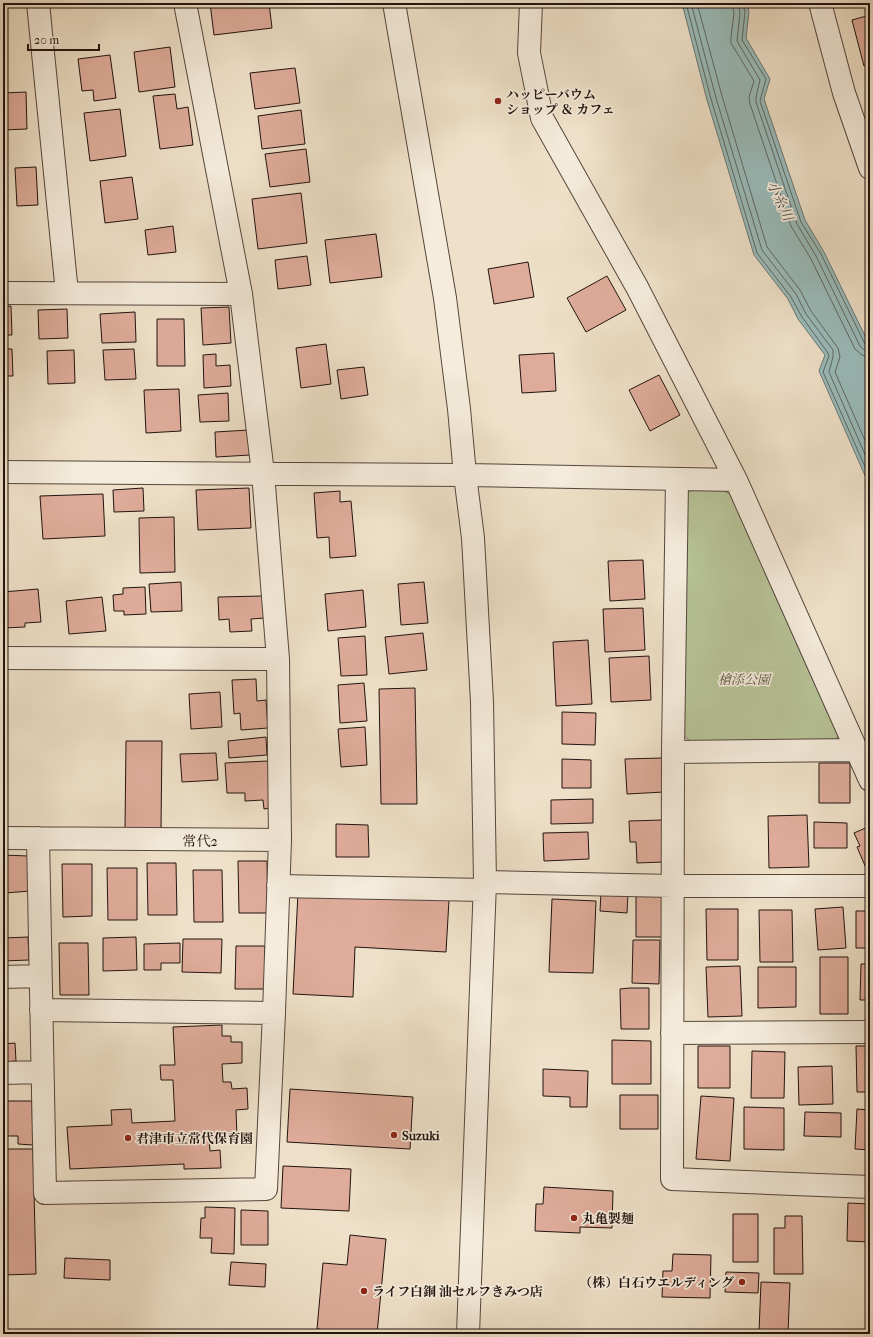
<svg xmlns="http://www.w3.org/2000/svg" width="873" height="1337" font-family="'IM FELL French Canon','Noto Serif JP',serif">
	<rect width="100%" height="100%" fill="#efe1c9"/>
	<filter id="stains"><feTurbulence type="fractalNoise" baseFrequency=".005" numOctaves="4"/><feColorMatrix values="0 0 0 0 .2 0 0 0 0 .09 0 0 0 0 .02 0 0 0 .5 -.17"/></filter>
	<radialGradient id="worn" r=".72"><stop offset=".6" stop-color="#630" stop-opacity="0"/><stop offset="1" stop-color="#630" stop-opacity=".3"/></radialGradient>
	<path fill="#b7c398" stroke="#6c6b53" d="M720 488 730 494 838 736 834 743 691 742 682 734V498L688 491Z"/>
	<path fill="#9abcbb" stroke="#6a7876" d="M682 3H747L749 12 746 38 770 79 764 99 805 220 824 252 870 346V487L819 371 825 355 798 319 788 299 754 255 707 100Z"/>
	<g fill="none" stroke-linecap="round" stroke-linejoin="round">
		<path stroke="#5e6864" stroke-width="1" d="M686 3 711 99 757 253 791 297 802 317 828 353 829 356 823 372 870 478
			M691 3 716 98 762 250 796 294 806 314 833 350V357L829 372 870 466
			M697 3 722 96 767 247 800 290 811 311 838 348 840 357 835 372 870 452
			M732 3 734 13 731 37V43L754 81 749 97 750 104 791 226 811 259 855 349 862 355 870 357
			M738 3 740 13 737 41 760 80 756 97V102L797 224 816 256 860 346 864 350 870 351
			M743 3 745 12 742 40 766 79 760 101 801 222 821 254 865 344 867 346H870"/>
	</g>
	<path fill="#dfac9b" stroke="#21130e" d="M210 3H269L272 28 214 35Z
		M870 15V64L864 66 852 20Z
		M170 47 175 87 139 92 134 52Z
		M110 55 116 98 94 101 93 90 82 91 78 59Z
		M295 68 300 103 255 109 250 73Z
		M26 92 27 129 3 130V93Z
		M175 94 177 109 188 107 193 145 160 149 153 96Z
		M120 109 126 156 90 161 84 113Z
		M301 110 305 144 262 149 258 116Z
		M306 149 310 182 270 187 265 154Z
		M36 167 38 205 17 206 15 168Z
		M132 177 138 219 105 223 100 181Z
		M301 193 307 243 258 249 252 199Z
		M173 226 176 252 148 255 145 230Z
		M376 234 382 277 330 283 325 240Z
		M307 256 311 285 278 289 275 260Z
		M528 262 534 297 494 304 488 269Z
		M607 276 626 310 586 332 567 298Z
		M11 306 12 335H3V307Z
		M229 307 231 343 203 345 201 308Z
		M67 309 68 338 39 339 38 310Z
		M135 312 136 342 102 343 100 314Z
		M157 319H184L185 366H157Z
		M326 344 331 384 301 388 296 348Z
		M3 349H12L13 376H3Z
		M134 349 136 379 105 380 103 350Z
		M74 350 75 383 48 384 47 351Z
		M554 353 556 391 522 393 519 355Z
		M216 354V366L230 365 231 386 204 388 203 355Z
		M364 367 368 395 341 399 337 370Z
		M659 375 680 415 650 431 629 390Z
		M179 389 181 431 146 433 144 390Z
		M228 393 229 421 200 422 198 395Z
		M249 430 250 455 216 457 215 432Z
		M143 488 144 511 114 512 113 490Z
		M249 488 251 528 198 530 196 490Z
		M340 491V502L351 501 356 556 330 558 329 537 317 538 314 493Z
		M103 494 105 536 43 539 40 496Z
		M174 517 175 572 140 573 139 518Z
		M643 560 645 599 610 601 608 561Z
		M181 582 182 611 151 612 149 584Z
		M424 582 428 623 401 625 398 584Z
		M145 587 146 614 124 615V611H114L113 595 123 594V588Z
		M38 589 41 622 25 623V627L3 628V592Z
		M363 590 366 627 328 631 325 594Z
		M263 596 265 618 251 619 252 631 230 632 229 619 219 620 218 597Z
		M102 597 106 631 69 634 66 601Z
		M643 608 645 650 605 652 603 609Z
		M423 633 427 670 389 674 385 637Z
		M365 636 367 675 341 676 338 638Z
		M588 640 592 704 556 706 553 642Z
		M649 656 651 700 611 702 609 658Z
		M256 679 257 701 266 700 268 728 241 730 240 713 234 714 232 680Z
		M364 683 367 721 340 723 338 685Z
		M415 688 417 804H381L379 689Z
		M220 692 222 727 191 729 189 694Z
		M562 712 596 713 595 745 562 744Z
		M365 727 367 765 341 767 338 729Z
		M266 737 267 755 229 758 228 741Z
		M126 741H162L161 829 125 828Z
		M216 753 218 780 182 782 180 754Z
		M662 758 664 792 627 794 625 759Z
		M562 759 591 760V788H562Z
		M268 761 270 808 264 809 263 800 245 801V793H227L225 763Z
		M819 763H850V803H819Z
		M593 799V823L551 824V800Z
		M807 815 809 867 769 868 768 816Z
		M662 820 663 862 637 863 636 842H630L629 821Z
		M814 822 847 823V848H814Z
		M336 824 368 825 369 857H336Z
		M870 826V866L866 868 857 847 860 846 854 833Z
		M588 832 589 859 544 861 543 833Z
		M3 855 28 856 30 891 5 893Z
		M238 861H267L268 913H239Z
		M147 863H176L177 915H148Z
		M62 864H92V916L63 917Z
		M107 868H137V920H108Z
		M193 870H222L223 922H194Z
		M298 892 449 900 446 952 355 947 353 997 293 994Z
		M601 892 628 893 627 913 600 911Z
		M636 894H663L662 937H636Z
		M552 899 596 901 593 973 549 972Z
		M843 907 846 948 818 950 815 909Z
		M706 909H738V960H707Z
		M759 910H792L793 962H760Z
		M856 911H870V948H856Z
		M28 937 29 960 3 961V938Z
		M136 937 137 970 103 971V938Z
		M183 939H222L221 973 182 972Z
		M633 940H660L659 984 632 983Z
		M59 943H88L89 995H60Z
		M180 943V963H161V970H144V944Z
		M236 946H265V989H235Z
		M820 957H848V1014H820Z
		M861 964H870V1000H860Z
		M740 966 742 1016 708 1017 706 967Z
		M758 967H796V1007L758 1008Z
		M630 988H649V1029H621L620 989Z
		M222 1025V1036H231V1042H242V1063L222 1064 223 1082H231L232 1089 247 1088 248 1109 236 1110 237 1138 209 1139 210 1151 220 1150 221 1168 184 1169V1164L70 1169 67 1127 112 1125 111 1110 131 1109 132 1123 175 1121 173 1080H161L160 1065H175L173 1027Z
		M612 1040 651 1041V1084H612Z
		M15 1043 16 1061 3 1062V1044Z
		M698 1046H730V1088H698Z
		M856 1046H870V1092H857Z
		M752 1051 785 1052 784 1098H751Z
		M832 1066 833 1104 799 1105 798 1067Z
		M543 1069 588 1071 587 1107H570V1097L543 1096Z
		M290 1089 413 1097 410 1149 287 1142Z
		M620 1095H658V1129H620Z
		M701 1096 734 1098 730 1161 696 1159Z
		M4 1101H32L33 1145 18 1144V1136H4Z
		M744 1107 784 1108V1150L744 1149Z
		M857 1109 870 1110V1150L855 1149Z
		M805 1112 841 1113V1137L804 1136Z
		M3 1149H33L36 1274 3 1275Z
		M283 1166 351 1169 349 1211 281 1208Z
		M544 1187 613 1191 612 1228 580 1227V1233L535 1231 536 1204H543Z
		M848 1203 870 1204V1242L847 1241Z
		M205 1207 235 1208 234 1254 211 1253 212 1238H200L201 1218H205Z
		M241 1210 268 1211V1245H241Z
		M733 1214H758V1262H733Z
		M785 1216H802L803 1274H774V1228H785Z
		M350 1235 386 1239 377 1334H362L317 1329 323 1263 347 1265Z
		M673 1254 711 1255 710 1298 662 1297 663 1271H672Z
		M65 1258 110 1260V1280L64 1278Z
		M231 1262 266 1264 265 1287 229 1285Z
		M726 1272 759 1273 758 1293 725 1292Z
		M761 1282 790 1283 788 1333 759 1332Z"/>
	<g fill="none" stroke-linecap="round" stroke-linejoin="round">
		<defs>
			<path id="minor" d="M38 3 67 293
				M394 3 445 298 459 409 465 475 473 538 482 702 485 882 468 1334
				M531 3 529 53 542 118 637 287 736 480 870 780
				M820 3 844 93 870 168
				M3 293 241 294
				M3 472 465 475 736 480
				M677 480 673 752 672 1179 870 1187
				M3 658 278 659
				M673 752 857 750
				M3 838 280 840
				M38 838 45 1193 266 1189 274 1013 280 840 278 659 263 473 241 294 185 3
				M485 882 673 886H870
				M278 886 484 890
				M3 977 40 976
				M41 1010 274 1013
				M672 1033 870 1032
				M3 1073 42 1072"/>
		</defs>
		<use href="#minor" stroke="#54463d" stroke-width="24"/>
		<use href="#minor" stroke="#f5ecdc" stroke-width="22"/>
	</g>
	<g fill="#8f2418" stroke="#f5ecdc" stroke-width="1.5">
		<circle cx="498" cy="101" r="4"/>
		<circle cx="394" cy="1135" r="4"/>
		<circle cx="128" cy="1138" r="4"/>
		<circle cx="574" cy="1218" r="4"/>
		<circle cx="742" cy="1282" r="4"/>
		<circle cx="364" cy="1291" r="4"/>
	</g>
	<g text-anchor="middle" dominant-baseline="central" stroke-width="3.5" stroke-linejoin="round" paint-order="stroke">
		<g font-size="13" font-weight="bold" fill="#21130e" stroke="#f5ecdc" text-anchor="start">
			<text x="506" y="94">ハッピーバウム<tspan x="506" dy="15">ショップ ＆ カフェ</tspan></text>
			<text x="402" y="1135">Suzuki</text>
			<text x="136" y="1138">君津市立常代保育園</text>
			<text x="582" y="1218">丸亀製麺</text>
			<text x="734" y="1282" text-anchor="end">（株）白石ウエルディング</text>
			<text x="372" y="1291">ライフ白銅 油セルフきみつ店</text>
		</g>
		<g font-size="13" font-style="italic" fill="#56513e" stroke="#f5ecdc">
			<text x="744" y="679">槍添公園</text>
		</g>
		<g font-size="14" font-style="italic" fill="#4b4e4b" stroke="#f5ecdc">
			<text transform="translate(780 201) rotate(65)">小糸川</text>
		</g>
		<g font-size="14" fill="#21130e" stroke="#f5ecdc">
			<text x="200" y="841">常代2</text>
		</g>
	</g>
	<rect width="873" height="1337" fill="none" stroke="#efe1c9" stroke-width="16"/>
	<rect x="4" y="4" width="865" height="1329" fill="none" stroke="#21130e" stroke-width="2"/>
	<rect x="8" y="8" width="857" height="1321" fill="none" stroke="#21130e"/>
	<path d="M28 44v6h71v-6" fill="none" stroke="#21130e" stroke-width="2"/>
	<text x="34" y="44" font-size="12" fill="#21130e" stroke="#f5ecdc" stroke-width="3" paint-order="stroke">20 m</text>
	<rect width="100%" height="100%" filter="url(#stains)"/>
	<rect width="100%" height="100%" fill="url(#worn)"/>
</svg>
